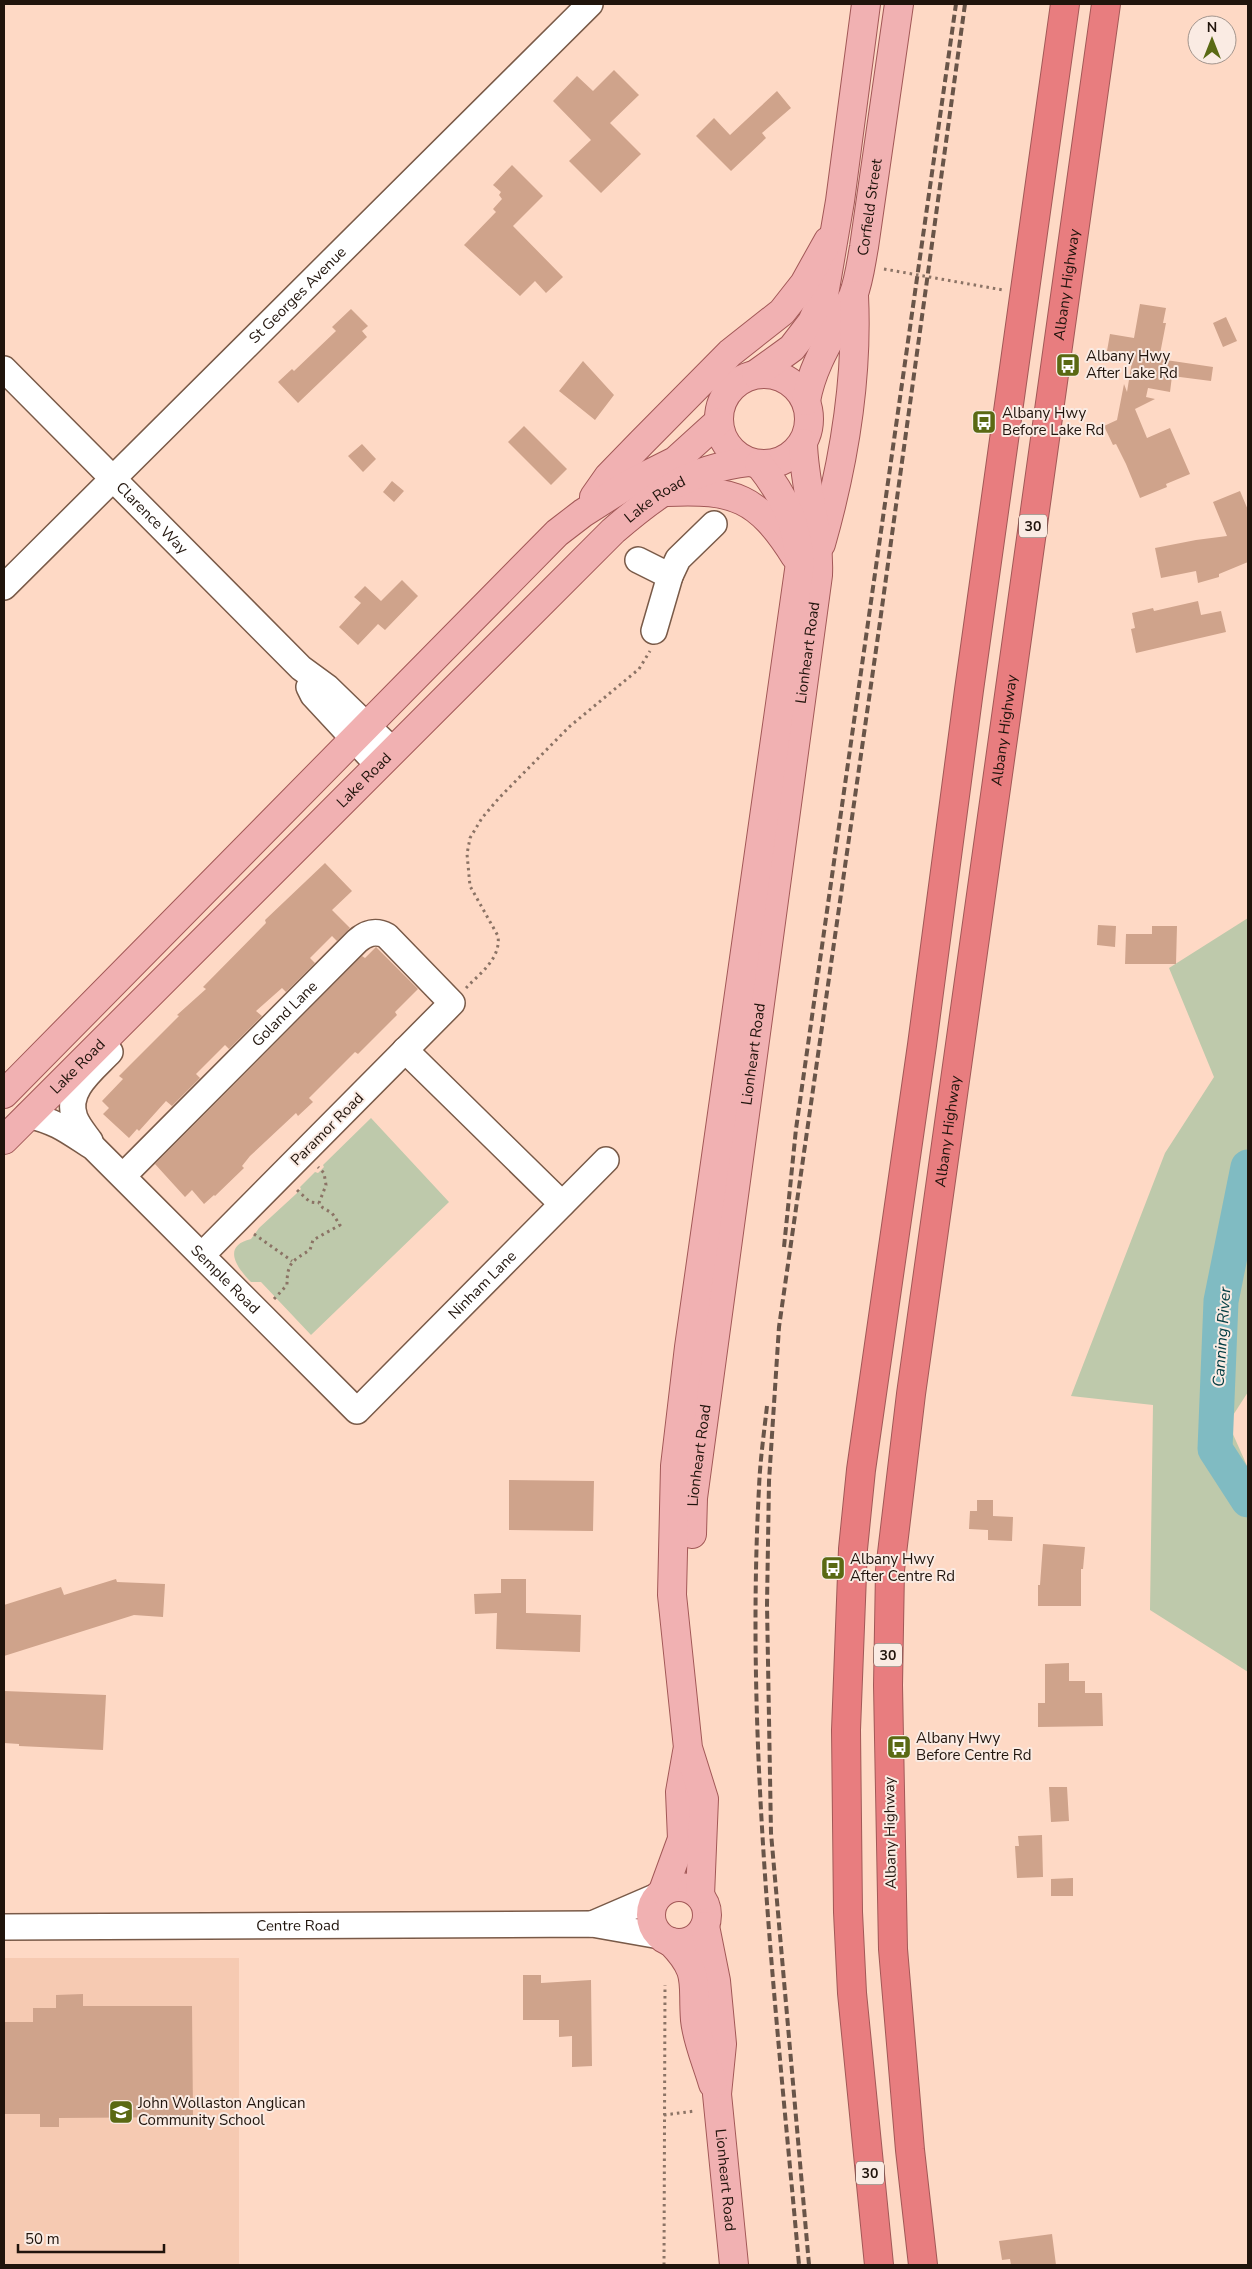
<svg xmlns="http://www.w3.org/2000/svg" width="1252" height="2269" font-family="'Nunito Sans',sans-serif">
	<rect width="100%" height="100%" fill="#fed9c5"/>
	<path fill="#f6cab2" d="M4 1958H239V2265H4Z"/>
	<path fill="#bec9ab" d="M1248 918V1392L1228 1423 1248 1468V1672L1150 1610 1153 1405 1071 1396 1165 1153 1214 1077 1169 968Z
		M371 1118 449 1202 311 1335 261 1282H251C236 1267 222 1246 251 1239L259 1228 296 1194 301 1189 300 1187 315 1172 318 1173 324 1167 323 1165Z"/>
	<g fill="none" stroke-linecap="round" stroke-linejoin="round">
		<path stroke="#80bbc2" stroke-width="35" d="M1248 1167 1221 1301 1215 1449 1248 1500"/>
	</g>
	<path fill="#cfa38b" d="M614 70 639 95 610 123 641 154 601 193 569 161 591 140 553 101 577 76 593 91Z
		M777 91 791 108 762 133 766 138 731 171 696 136 714 118 730 135Z
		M512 165 543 196 513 226 563 277 546 293 535 281 520 296 464 245 496 212 493 209 502 199 499 195 501 192 493 185Z
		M1140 304 1166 308 1163 323H1166L1159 359 1213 367 1211 381 1172 376 1170 392 1148 388 1146 397 1155 399 1135 409 1147 438 1170 428 1190 474 1166 484 1167 487 1140 498 1126 464 1116 444 1113 445 1104 426 1117 420 1124 384 1127 392 1133 355 1107 351 1110 334 1134 338Z
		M351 309 368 326 362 331 367 337 298 403 278 382 292 369 294 371 336 331 332 327Z
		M1226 317 1237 341 1223 347 1213 323Z
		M583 361 614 395 595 420 559 391Z
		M524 426 567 469 551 485 508 442Z
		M362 444 376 459 363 472 348 456Z
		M392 481 404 491 394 502 383 492Z
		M1240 491 1248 510V562L1219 574V577L1198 583 1196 571 1161 578 1155 548 1196 540 1227 536 1213 502Z
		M402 580 418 596 385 630 378 624 358 645 339 627 361 603 354 597 365 586 381 601Z
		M1198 601 1201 615 1221 611 1226 632 1136 653 1131 629 1135 628 1132 613 1153 608 1154 611Z
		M325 863 352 891 332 910 350 928 337 941 332 936 310 958 315 963 286 992 282 988 256 1011 262 1016 229 1049 225 1045 196 1074 200 1078 172 1106 166 1101 139 1131 137 1129 129 1138 103 1114 109 1108 102 1101 123 1079 119 1076 179 1016 177 1015 206 989 203 987 266 923 265 920Z
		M1098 925 1116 926 1115 947 1097 945Z
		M1152 926H1177L1176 964H1125L1126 934H1152Z
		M376 947 418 989 395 1012 397 1015 358 1054 355 1052 309 1098 313 1102 298 1116 296 1113 250 1156 242 1166 244 1168 215 1196 214 1195 204 1204 192 1190 185 1197 155 1164 362 956 365 958Z
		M509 1480 594 1481 593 1531 509 1530Z
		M977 1500H993V1516L1013 1517 1012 1541 988 1540V1530L969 1529 970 1511H977Z
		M1043 1544 1085 1547 1083 1569H1081V1606H1038V1585H1040Z
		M116 1579 117 1582 165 1584 163 1617 134 1615 4 1656V1605L61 1587 64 1595Z
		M501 1579H526V1613L581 1615 580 1652 496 1649 497 1613 475 1614 474 1594 501 1593Z
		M1069 1663V1681H1085V1693H1102L1103 1726 1038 1727V1703H1045V1664Z
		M4 1691 106 1695 103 1750 19 1746V1744L4 1743Z
		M1049 1787H1067L1069 1821 1051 1822Z
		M1042 1835 1043 1877 1017 1878 1015 1846H1019L1018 1836Z
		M1073 1878V1896H1051V1879Z
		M523 1975H541V1983L591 1980 592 2066 572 2067V2036L559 2037V2020H523Z
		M83 1994V2006H192L193 2117 59 2118V2127H40V2114H4V2022H33V2008H56V1995Z
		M1052 2234 1056 2265H1011L1010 2259 1002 2260 999 2241Z"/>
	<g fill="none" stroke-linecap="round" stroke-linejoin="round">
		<defs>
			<g id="minor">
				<path id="s1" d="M4 369 301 668 327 687 393 751"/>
				<path d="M638 560 670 576"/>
				<path id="s2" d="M4 587 590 4"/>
				<path d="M654 631 670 576 678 559 714 524"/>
				<path d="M309 687 313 695 378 765"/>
				<path d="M405 1050 562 1204"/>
				<path id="s3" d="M28 1115C58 1122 69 1132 94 1148L357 1411 606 1160"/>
				<path d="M90 1141C85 1134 78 1126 75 1118 64 1091 94 1069 110 1052"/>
				<path id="s4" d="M123 1176 357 941C366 933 376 930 387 936L452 1003 202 1255"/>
				<path d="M592 1924 657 1896"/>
				<path id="s5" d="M4 1927 592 1924 660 1936"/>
			</g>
			<g id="major">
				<circle cx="764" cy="419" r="45"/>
				<path d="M756 374 792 348 812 322 824 295 840 201 866 4"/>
				<path id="s6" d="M806 401C813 361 836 331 853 296 859 281 861 263 864 247L899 4"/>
				<path d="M667 492C734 489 758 497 795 556"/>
				<path d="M594 497 608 477 642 442 730 353 782 312 804 284 828 241"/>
				<path d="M821 544C844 463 858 378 854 295"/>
				<path d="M4 1094 557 533 583 513 627 485 675 461 718 422"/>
				<path id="s7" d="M4 1140 613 531C657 493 689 469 748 462"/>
				<path id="s8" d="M692 1534 693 1498 818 575C820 530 804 487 803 443"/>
				<circle cx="679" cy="1915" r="28"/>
				<path d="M663 1891 682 1839 680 1792 687 1752"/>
				<path d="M700 1896 704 1799 688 1748 672 1595 675 1466 689 1347 800 563C796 521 785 497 759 464"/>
				<path id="s9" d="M705 1926 716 1981 722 2044 717 2094 734 2265"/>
				<path d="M671 1942C701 1973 692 1982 695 2020 697 2041 707 2063 713 2084"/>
			</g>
			<g id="highway">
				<path d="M879 2265 852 1993 848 1912 846 1730 853 1549 861 1470 922 1045 969 690 1065 4"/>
				<path id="s10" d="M923 2265 910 2150 893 1949 888 1685 890 1570 911 1394 1106 4"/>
			</g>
		</defs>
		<use href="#minor" stroke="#795a48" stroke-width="28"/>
		<use href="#major" stroke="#a25857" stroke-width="30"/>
		<use href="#highway" stroke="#a25857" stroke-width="30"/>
		<path stroke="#8b7365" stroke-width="3" stroke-dasharray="2.5 4" stroke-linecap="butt" d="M884 269 1003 290
			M466 988C480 973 501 959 498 936L470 886 467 854 470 838 482 818 499 798 569 727 639 669 650 651
			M297 1190 310 1202 319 1203
			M254 1234 292 1261
			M274 1299 287 1285C287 1263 292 1261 310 1250L313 1240 340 1225 332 1213 323 1208 319 1203 326 1185 324 1173 318 1167
			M664 2115 695 2111
			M664 2265 665 1985"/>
		<use href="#minor" stroke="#fff" stroke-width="25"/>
		<use href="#major" stroke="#f1b1b2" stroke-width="28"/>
		<use href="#highway" stroke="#e87d7f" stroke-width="28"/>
		<path stroke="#695549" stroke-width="4" stroke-dasharray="8 4" stroke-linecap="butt" d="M784 1247 796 1129 956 4
			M767 1406C764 1433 760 1461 759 1488 745 1746 776 2008 799 2265
			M809 2265 771 1833 767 1605 769 1481 779 1327 879 629 965 4"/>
	</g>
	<defs>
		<symbol id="bus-square" viewBox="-11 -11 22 22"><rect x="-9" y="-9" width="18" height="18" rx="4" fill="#5a6913" stroke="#faebe3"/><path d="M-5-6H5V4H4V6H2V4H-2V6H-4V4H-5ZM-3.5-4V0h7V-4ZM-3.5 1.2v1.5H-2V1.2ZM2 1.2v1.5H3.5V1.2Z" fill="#fff"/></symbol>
		<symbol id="school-square" viewBox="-11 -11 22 22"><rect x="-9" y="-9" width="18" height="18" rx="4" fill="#5a6913" stroke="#faebe3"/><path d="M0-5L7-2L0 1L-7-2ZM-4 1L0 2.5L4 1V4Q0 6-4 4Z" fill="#fff"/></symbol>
	</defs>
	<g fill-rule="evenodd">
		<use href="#bus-square" x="1054" y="351" width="28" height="28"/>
		<use href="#bus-square" x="970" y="408" width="28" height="28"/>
		<use href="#bus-square" x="819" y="1554" width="28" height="28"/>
		<use href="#bus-square" x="885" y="1733" width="28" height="28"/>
		<use href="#school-square" x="107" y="2098" width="28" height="28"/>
	</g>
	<g text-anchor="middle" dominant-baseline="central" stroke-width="4" stroke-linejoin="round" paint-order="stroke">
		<g fill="#faebe3" stroke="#61544c" stroke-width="1">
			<rect x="1019" y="514.5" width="28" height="23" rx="4"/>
			<rect x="874" y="1643.5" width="28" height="23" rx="4"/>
			<rect x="856" y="2161.5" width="28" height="23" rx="4"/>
		</g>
		<g font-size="14" font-weight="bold" fill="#20140c">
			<text x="1033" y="526">30</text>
			<text x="888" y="1655">30</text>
			<text x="870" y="2173">30</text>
		</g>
		<g font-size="15" fill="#20140c" stroke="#faebe3">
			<text stroke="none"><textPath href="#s6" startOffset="206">Corfield Street</textPath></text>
			<text stroke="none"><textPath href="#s10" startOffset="1994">Albany Highway</textPath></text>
			<text stroke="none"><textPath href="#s2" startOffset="414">St Georges Avenue</textPath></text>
			<text stroke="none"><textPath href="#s7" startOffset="914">Lake Road</textPath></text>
			<text stroke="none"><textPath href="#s1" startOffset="210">Clarence Way</textPath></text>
			<text stroke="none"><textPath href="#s8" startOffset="889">Lionheart Road</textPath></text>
			<text stroke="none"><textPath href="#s10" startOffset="1544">Albany Highway</textPath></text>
			<text stroke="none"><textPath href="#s7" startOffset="509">Lake Road</textPath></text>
			<text stroke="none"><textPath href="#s4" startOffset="229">Goland Lane</textPath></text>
			<text stroke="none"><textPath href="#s8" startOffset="484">Lionheart Road</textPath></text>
			<text stroke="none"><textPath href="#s7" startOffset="104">Lake Road</textPath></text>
			<text transform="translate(327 1129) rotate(-45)">Paramor Road</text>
			<text stroke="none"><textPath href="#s10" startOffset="1139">Albany Highway</textPath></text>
			<text stroke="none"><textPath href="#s3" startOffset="260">Semple Road</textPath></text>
			<text stroke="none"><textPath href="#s3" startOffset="624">Ninham Lane</textPath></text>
			<text stroke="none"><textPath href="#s8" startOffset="79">Lionheart Road</textPath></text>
			<text transform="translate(890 1833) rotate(-91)">Albany Highway</text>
			<text stroke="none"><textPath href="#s5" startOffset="294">Centre Road</textPath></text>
			<text stroke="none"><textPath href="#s9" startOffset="256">Lionheart Road</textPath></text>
		</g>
		<g font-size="15" fill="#20140c" stroke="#faebe3" text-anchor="start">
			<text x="1086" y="356">Albany Hwy<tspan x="1086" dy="17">After Lake Rd</tspan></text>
			<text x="1002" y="413">Albany Hwy<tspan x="1002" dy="17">Before Lake Rd</tspan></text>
			<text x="850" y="1559">Albany Hwy<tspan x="850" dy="17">After Centre Rd</tspan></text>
			<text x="916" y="1738">Albany Hwy<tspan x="916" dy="17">Before Centre Rd</tspan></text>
			<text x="138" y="2103">John Wollaston Anglican<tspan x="138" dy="17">Community School</tspan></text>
		</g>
		<g font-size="16" font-style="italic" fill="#023d43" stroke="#faebe3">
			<text transform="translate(1222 1337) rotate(-86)">Canning River</text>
		</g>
	</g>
	<rect width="1252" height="2269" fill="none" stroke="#20140c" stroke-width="10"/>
	<g transform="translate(1212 40)"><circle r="24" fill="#faebe3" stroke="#a3958d"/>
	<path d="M0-4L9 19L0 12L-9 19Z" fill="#5a6913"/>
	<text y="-8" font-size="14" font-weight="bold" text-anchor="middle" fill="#20140c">N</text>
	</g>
	<path d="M18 2244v8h146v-8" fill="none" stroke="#20140c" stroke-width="2.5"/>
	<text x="25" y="2244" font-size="15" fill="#20140c" stroke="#faebe3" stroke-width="4" paint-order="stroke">50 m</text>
</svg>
